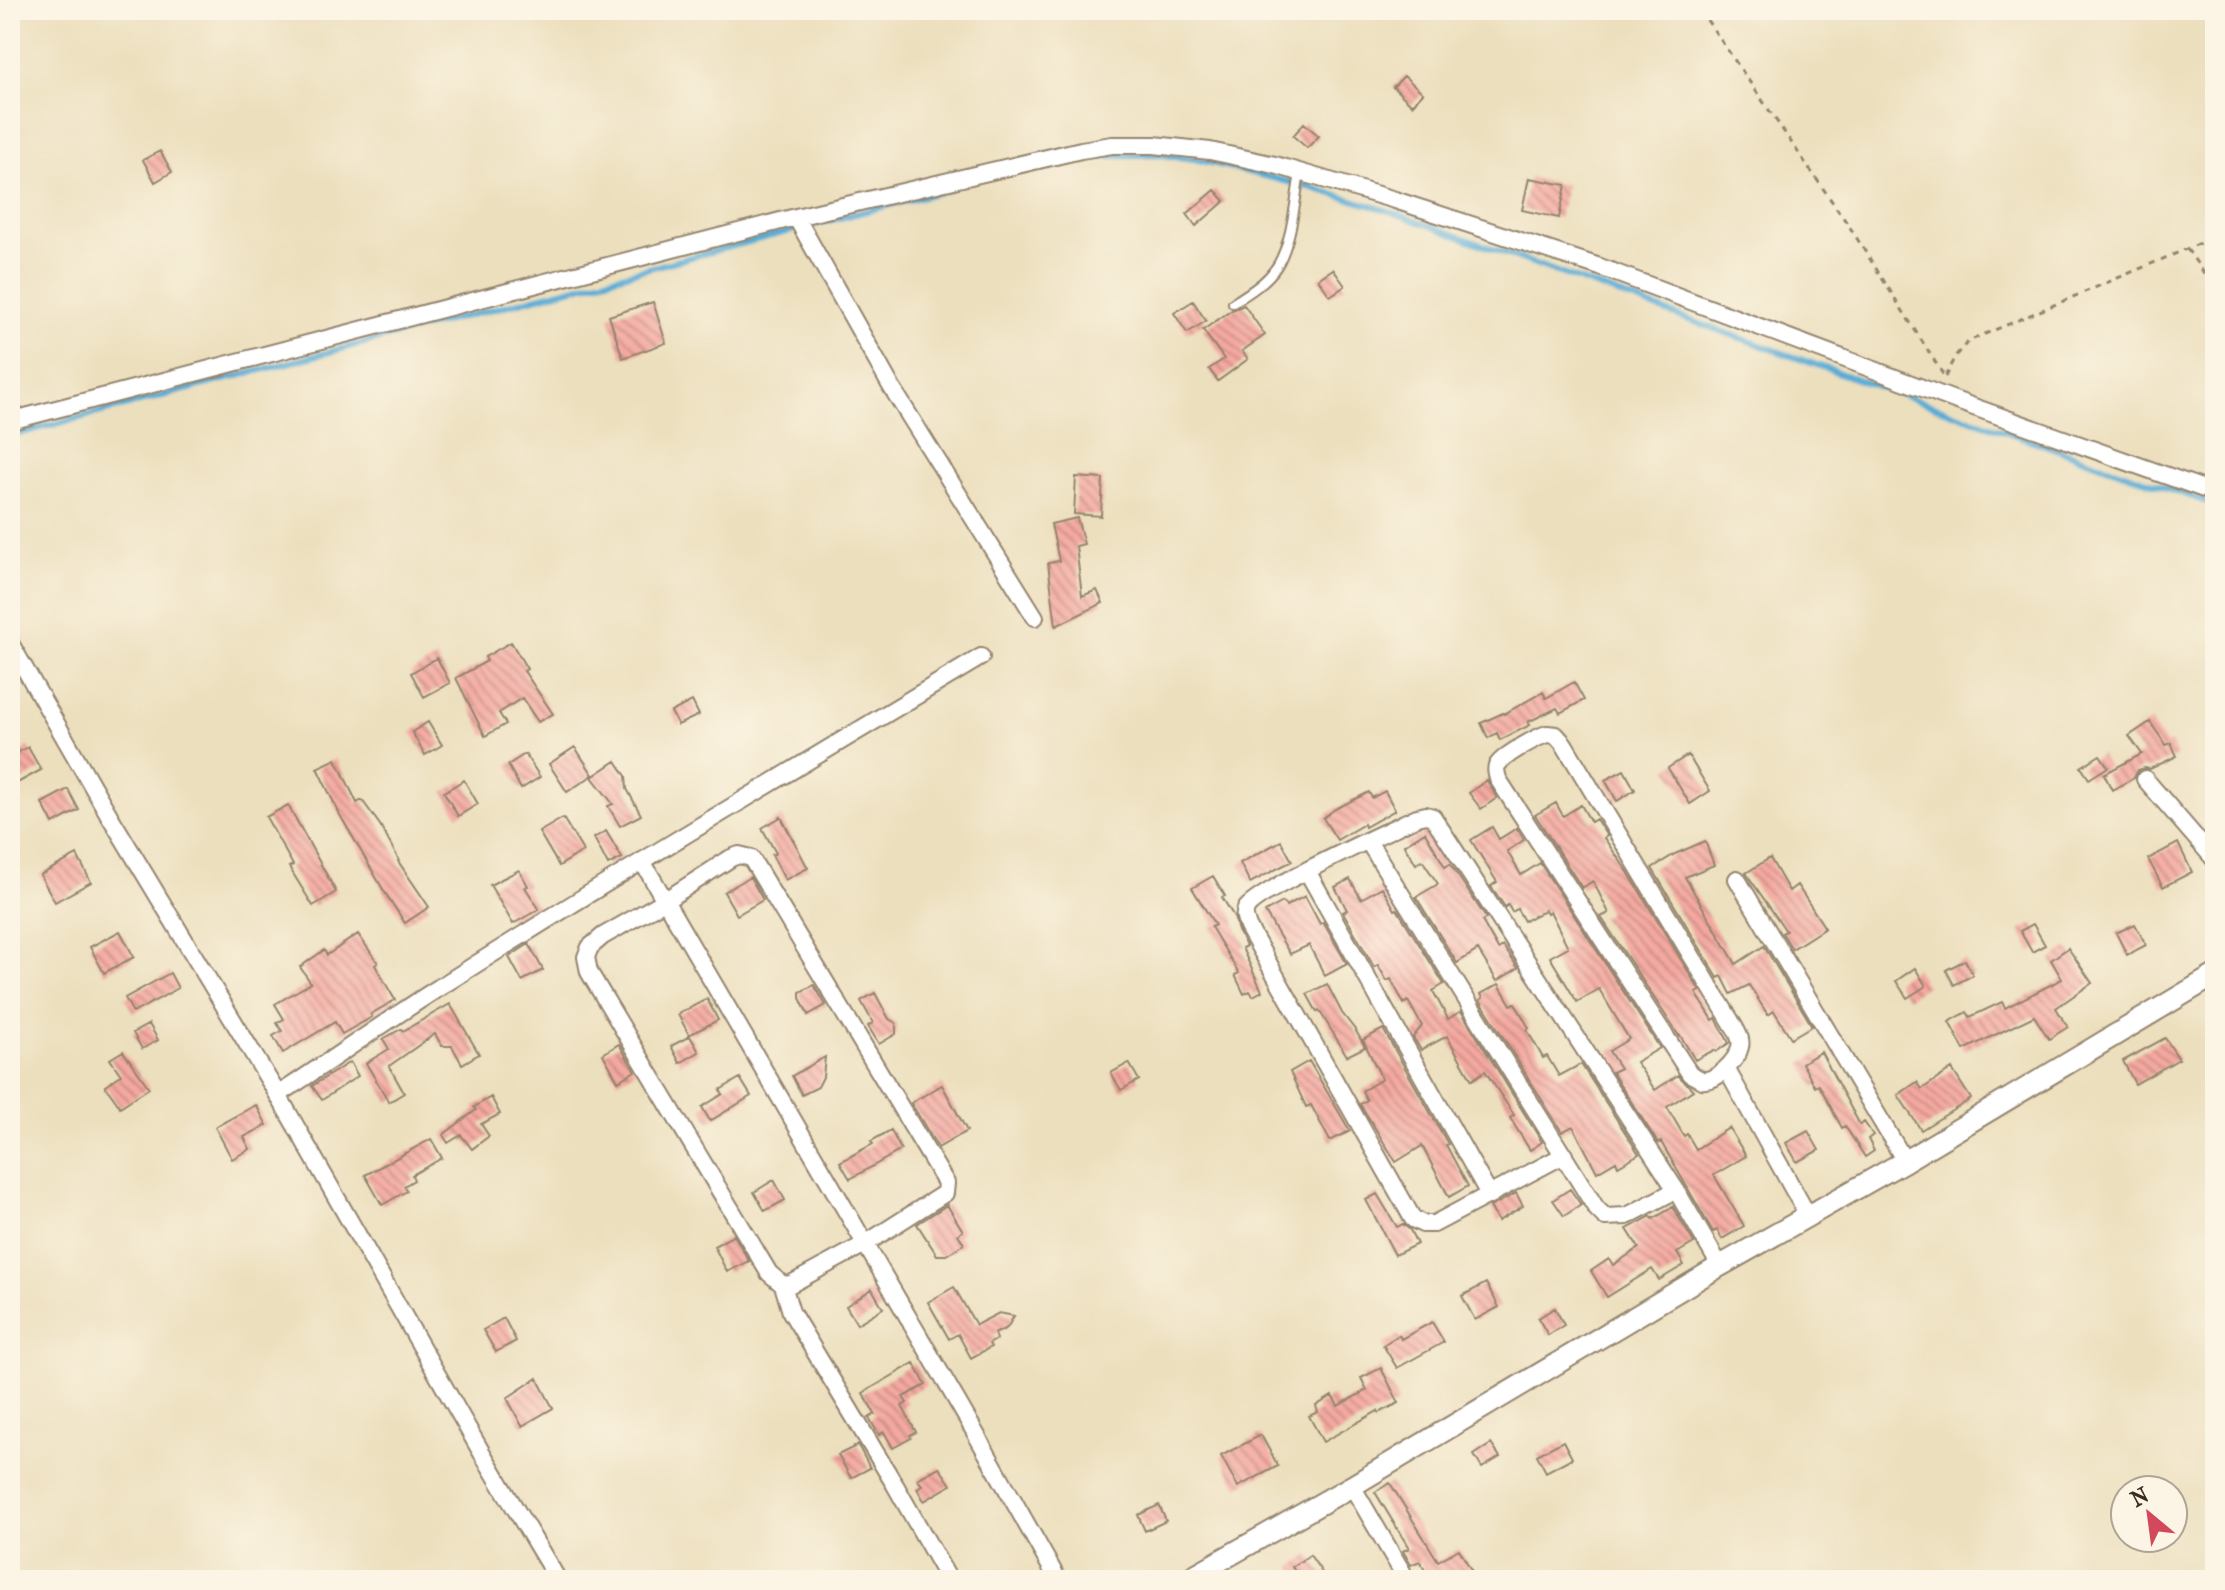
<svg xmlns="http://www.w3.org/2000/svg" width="2225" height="1590" font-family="'IM FELL French Canon',serif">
	<defs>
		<pattern id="building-back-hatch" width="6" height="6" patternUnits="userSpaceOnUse" patternTransform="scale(2)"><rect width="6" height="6" fill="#f4a9a0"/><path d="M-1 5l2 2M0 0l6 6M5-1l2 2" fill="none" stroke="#c78a82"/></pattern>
	</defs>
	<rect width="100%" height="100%" fill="#fcf5e5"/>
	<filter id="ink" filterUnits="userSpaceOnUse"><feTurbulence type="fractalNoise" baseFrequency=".0125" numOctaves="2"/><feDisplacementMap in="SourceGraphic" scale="16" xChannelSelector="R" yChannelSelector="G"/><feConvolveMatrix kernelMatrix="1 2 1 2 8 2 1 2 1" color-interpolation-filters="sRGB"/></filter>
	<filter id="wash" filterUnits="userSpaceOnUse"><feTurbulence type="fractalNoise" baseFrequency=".006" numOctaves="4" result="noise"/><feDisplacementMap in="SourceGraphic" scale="32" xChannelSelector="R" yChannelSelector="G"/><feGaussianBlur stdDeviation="1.8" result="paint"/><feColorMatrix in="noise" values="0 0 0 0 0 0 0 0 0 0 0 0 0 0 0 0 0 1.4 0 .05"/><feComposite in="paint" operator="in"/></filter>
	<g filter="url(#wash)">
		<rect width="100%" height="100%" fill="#ecdfbd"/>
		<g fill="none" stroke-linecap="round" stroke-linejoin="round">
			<path stroke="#59acd5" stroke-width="6" d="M1086 157 1155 154 1195 159 1309 187 1386 210 1689 320 2215 505
				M10 436 950 189"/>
		</g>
		<g id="blocks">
			<path fill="url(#building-back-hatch)" d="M1404 76 1423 93 1412 105 1393 87Z
				M1304 123 1319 136 1307 148 1293 136Z
				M160 151 172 172 155 182 143 160Z
				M1529 178 1566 185 1559 218 1522 210Z
				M1215 190 1225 201 1196 226 1187 214Z
				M1333 269 1345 286 1330 296 1318 279Z
				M1193 301 1206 321 1187 333 1174 313Z
				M653 302 666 343 623 358 609 316Z
				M1244 305 1265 335 1242 351 1248 359 1218 381 1209 369 1224 359 1203 330 1232 310Z
				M1076 477 1103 479 1101 516 1074 514Z
				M1077 518 1084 544 1076 546 1082 596 1097 590 1103 603 1056 626 1048 563 1059 561 1051 524Z
				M511 642 527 669 524 671 553 714 538 722 522 698 499 713 506 724 485 736 456 678 487 661 485 657Z
				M437 658 450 683 424 697 411 673Z
				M1574 682 1584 700 1560 713 1557 708 1528 722 1530 725 1500 740 1497 733 1488 738 1481 723 1503 713 1504 714 1543 692 1546 698Z
				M692 701 699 715 678 725 671 712Z
				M428 722 442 745 425 755 412 732Z
				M2150 722 2166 745 2171 743 2177 756 2150 769 2144 768 2138 770 2134 778 2112 790 2104 774 2142 754 2129 736Z
				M28 747 41 770 10 787V757Z
				M575 747 593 775 567 792 549 764Z
				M525 754 540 777 521 789 508 765Z
				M1688 755 1710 791 1690 804 1668 768Z
				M2100 755 2108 767 2089 779 2081 767Z
				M336 759 357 803 362 800 380 825 399 860 398 861 429 907 405 923 384 891 340 815 317 768Z
				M616 761 626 776 627 789 641 815 620 826 608 806 613 804 592 777Z
				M1624 770 1635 790 1617 801 1605 780Z
				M464 780 478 804 458 816 444 792Z
				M1487 780 1497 798 1481 809 1469 793Z
				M68 789 79 810 53 824 42 803Z
				M1385 791 1395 810 1365 827 1364 824 1337 840 1323 818 1335 809 1369 792 1372 798Z
				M1556 803 1563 816 1581 805 1591 822 1596 819 1607 836 1604 838 1628 872 1700 991 1696 993 1713 1020 1716 1018 1729 1043 1716 1052 1714 1050 1695 1060 1680 1035 1679 1036 1601 917 1609 913 1593 881 1582 888 1535 815Z
				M288 805 336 892 313 906 289 867 293 865 266 817Z
				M781 817 808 868 785 880 772 855 776 853 762 828Z
				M563 818 583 851 559 866 539 832Z
				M1492 827 1499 839 1517 828 1524 840 1507 851 1521 875 1540 863 1660 1048 1636 1062 1655 1090 1678 1075 1693 1090 1667 1107 1684 1136 1687 1134 1696 1149 1729 1128 1746 1156 1714 1175 1744 1226 1722 1239 1717 1230 1713 1232 1661 1142 1658 1143 1612 1072 1620 1068 1609 1051 1629 1039 1599 989 1577 1002 1550 957 1568 947 1550 911 1547 913 1545 910 1524 921 1517 909 1512 912 1508 905 1505 907 1491 886 1497 882 1471 840Z
				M606 831 622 858 608 865 594 838Z
				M1425 832 1445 867 1450 864 1486 918 1482 921 1498 949 1503 946 1518 968 1497 981 1478 950 1457 963 1416 897 1438 884 1422 860 1416 864 1404 845Z
				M1281 841 1292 861 1250 883 1240 863Z
				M1705 841 1714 865 1685 877 1736 964 1764 946 1812 1026 1791 1038 1774 1011 1768 1015 1749 985 1731 994 1722 976 1718 978 1652 868 1675 854Z
				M2178 843 2192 872 2163 887 2148 859Z
				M77 855 91 882 55 902 40 875Z
				M1770 858 1789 891 1797 885 1825 928 1792 949 1782 933 1786 931 1746 873Z
				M519 870 528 886 525 887 539 909 513 924 490 885Z
				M1213 876 1225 896 1222 897 1234 917 1238 931 1246 946 1242 948 1262 991 1253 996 1250 991 1244 994 1235 975 1239 973 1211 927 1215 925 1192 888Z
				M750 877 763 900 737 915 724 892Z
				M1350 879 1361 899 1382 887 1395 910 1397 909 1444 984 1433 991 1448 1019 1461 1011 1542 1142 1530 1150 1510 1118 1514 1115 1485 1071 1472 1080 1447 1036 1421 1050 1413 1037 1422 1026 1408 1001 1404 1004 1391 979 1387 981 1378 965 1374 967 1343 912 1347 910 1335 887Z
				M1305 896 1320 924 1323 922 1347 964 1325 976 1309 945 1290 954 1265 912 1283 902 1286 906Z
				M2033 924 2045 945 2032 952 2020 931Z
				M2135 924 2146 945 2127 955 2116 933Z
				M120 931 134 957 104 973 90 947Z
				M358 934 378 963 375 965 395 1000 371 1014 372 1017 342 1034 335 1022 283 1053 273 1036 282 1031 277 1023 284 1019 275 1004 311 983 300 967 324 950 327 955Z
				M529 944 543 970 522 981 509 957Z
				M2068 948 2092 983 2056 1008 2068 1027 2049 1039 2034 1016 1964 1050 1949 1022 1967 1012 1970 1017 2002 1002 2005 1008 2062 979 2051 960Z
				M1965 960 1973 975 1954 985 1946 970Z
				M1915 968 1926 986 1907 998 1896 981Z
				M170 973 178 988 133 1013 125 998Z
				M1327 984 1342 1013 1356 1031 1365 1047 1347 1056 1319 1010 1317 1012 1307 994Z
				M1499 984 1511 1005 1515 1003 1529 1028 1527 1030 1543 1058 1547 1056 1559 1076 1581 1064 1639 1154 1618 1166 1616 1161 1597 1172 1573 1126 1562 1132 1480 1000 1483 998 1481 994Z
				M814 985 826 1005 808 1015 800 998V992Z
				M875 993 889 1019 896 1023V1034L879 1044 868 1026 873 1023 861 1001Z
				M707 999 718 1020 689 1035 678 1014Z
				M450 1004 479 1054 462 1064 452 1046H442L435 1034 389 1066 404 1093 389 1102 366 1063 389 1049 383 1039 401 1029 403 1031Z
				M149 1024 158 1040 142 1049 133 1033Z
				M1383 1029 1448 1144 1446 1145 1468 1186 1449 1197 1422 1146 1396 1162 1360 1104 1367 1100 1362 1091 1382 1079 1363 1040Z
				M690 1036 699 1052 680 1063 671 1046Z
				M2165 1038 2179 1059 2135 1084 2123 1061Z
				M619 1044 635 1071 618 1081 603 1054Z
				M123 1051 149 1088 120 1107 105 1086 121 1075 110 1059Z
				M1821 1052 1860 1125 1864 1122 1873 1135 1868 1139 1874 1151 1865 1157 1845 1126 1842 1128 1819 1085 1815 1087 1802 1063Z
				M825 1057 823 1077 818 1087 802 1095 792 1076Z
				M1309 1061 1350 1131 1330 1141 1311 1105 1306 1107 1290 1072Z
				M350 1062 358 1076 322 1100 312 1086Z
				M1129 1063 1139 1080 1121 1090 1111 1073Z
				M1952 1069 1971 1099 1921 1130 1898 1095 1917 1082 1922 1089Z
				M740 1078 751 1096 710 1121 702 1107 723 1094 720 1090Z
				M942 1085 967 1131 938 1148 911 1103Z
				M491 1097 500 1114 481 1124 489 1136 472 1149 461 1135 448 1143 443 1135 476 1110 474 1107Z
				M256 1105 267 1125 244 1137 250 1149 232 1159 215 1127Z
				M891 1130 901 1150 850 1179 840 1162 873 1144 871 1141Z
				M1808 1131 1819 1150 1797 1162 1786 1143Z
				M431 1139 442 1158 412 1175 414 1180 404 1186 407 1191 382 1205 365 1175Z
				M774 1180 785 1200 765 1211 754 1192Z
				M1570 1189 1581 1205 1564 1216 1553 1200Z
				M1516 1193 1523 1206 1498 1221 1490 1207Z
				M1377 1194 1397 1227 1403 1224 1410 1230 1417 1244 1395 1255 1366 1200Z
				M947 1205 963 1231 958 1234 964 1244 946 1255H937L917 1224Z
				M1673 1207 1694 1243 1677 1253 1684 1265 1659 1280 1652 1269 1607 1297 1591 1271 1609 1259 1613 1265 1639 1248 1627 1229 1651 1216 1653 1219Z
				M734 1235 749 1261 727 1272 714 1246Z
				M1486 1283 1499 1307 1475 1320 1462 1296Z
				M954 1287 976 1325 999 1313 1014 1316 1007 1328 994 1334 997 1339 989 1344 991 1347 971 1358 958 1334 949 1339 928 1302Z
				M872 1289 883 1308 857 1324 846 1306Z
				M1555 1308 1564 1325 1548 1335 1538 1318Z
				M504 1318 516 1341 496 1352 483 1330Z
				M1432 1322 1444 1342 1397 1368 1383 1345 1399 1335 1401 1339Z
				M914 1363 926 1385 903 1397 907 1403 902 1406 916 1432 910 1435 911 1438 893 1448 884 1432 879 1435 869 1418 875 1414 863 1393Z
				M1381 1368 1399 1403 1379 1413 1378 1411 1323 1442 1309 1416 1318 1412 1316 1406 1332 1396 1338 1406 1367 1390 1361 1378Z
				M537 1378 553 1408 522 1426 507 1398Z
				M1261 1435 1278 1466 1238 1487 1221 1456Z
				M1563 1441 1572 1458 1546 1472 1537 1455Z
				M1491 1444 1500 1457 1482 1468 1474 1455Z
				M858 1445 870 1468 851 1478 838 1455Z
				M939 1467 951 1485 924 1501 917 1488 922 1485 917 1479Z
				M1390 1483 1438 1561 1459 1549 1477 1580H1430L1420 1561 1411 1565 1403 1551 1409 1548 1375 1492Z
				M1159 1505 1166 1521 1145 1531 1138 1515Z
				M1310 1555 1327 1580H1301L1292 1567Z"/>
		</g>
	</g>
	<g filter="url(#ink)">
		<use href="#blocks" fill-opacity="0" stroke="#94846e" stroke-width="2"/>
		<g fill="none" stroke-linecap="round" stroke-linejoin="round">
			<defs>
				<path id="service" d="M1233 303C1249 293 1267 282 1277 266 1292 242 1295 201 1300 173"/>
				<path id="minor" d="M796 217 892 388 1035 617
					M10 421 796 217 1081 150 1112 145H1154L1210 151 1275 165 1395 200 1600 267 1957 401 2215 493
					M10 643 109 815 278 1095 479 1448 558 1580
					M1547 734 1556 735 1564 744 1735 1028C1738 1034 1742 1040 1740 1047 1737 1060 1717 1082 1702 1080 1701 1080 1691 1074 1690 1074L1498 779C1497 774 1495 770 1497 766 1500 757 1537 737 1547 734Z
					M2145 779 2215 860
					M1368 841 1596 1208 1605 1217 1627 1216 1676 1190
					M739 855 751 858 946 1183 945 1193 865 1244 791 1284 783 1285 769 1273 589 972 586 957 590 947 603 936 666 900 731 858Z
					M642 861 968 1420 1058 1580
					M1307 871 1490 1196
					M1737 879 1905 1161
					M1727 1070 1808 1216
					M278 1095C328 1062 378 1027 429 994 611 878 796 768 981 657
					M1564 1155 1434 1224H1423L1413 1219 1248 927C1246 921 1243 915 1246 909 1256 891 1390 830 1417 817L1426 815 1433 817 1676 1190 1720 1266
					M783 1285 791 1312 895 1485 949 1580
					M1352 1486 1407 1580"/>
				<path id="tertiary" d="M1186 1580 1352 1486 1720 1266 1905 1161 2215 975"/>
			</defs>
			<use href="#service" stroke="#94846e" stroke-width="12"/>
			<use href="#minor" stroke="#94846e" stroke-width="20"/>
			<use href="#tertiary" stroke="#94846e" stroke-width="24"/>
			<path stroke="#94846e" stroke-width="3" stroke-dasharray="6 6" stroke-linecap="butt" d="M1700 10 1851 229 1944 376
				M2187 249 2215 289
				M1945 377C1952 362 1957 350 1971 340L2215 237"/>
			<use href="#service" stroke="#fff" stroke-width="8"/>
			<use href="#minor" stroke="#fff" stroke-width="16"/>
			<use href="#tertiary" stroke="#fff" stroke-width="20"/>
		</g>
	</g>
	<rect width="2225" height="1590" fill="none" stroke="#fcf5e5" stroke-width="40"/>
	<g transform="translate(2149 1514) rotate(331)"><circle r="38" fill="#fcf5e5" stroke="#afa495" stroke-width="2"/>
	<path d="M0-6L14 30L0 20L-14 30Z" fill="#d1495b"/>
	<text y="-12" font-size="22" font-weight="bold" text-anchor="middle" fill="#3b2a1e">N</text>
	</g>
</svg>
